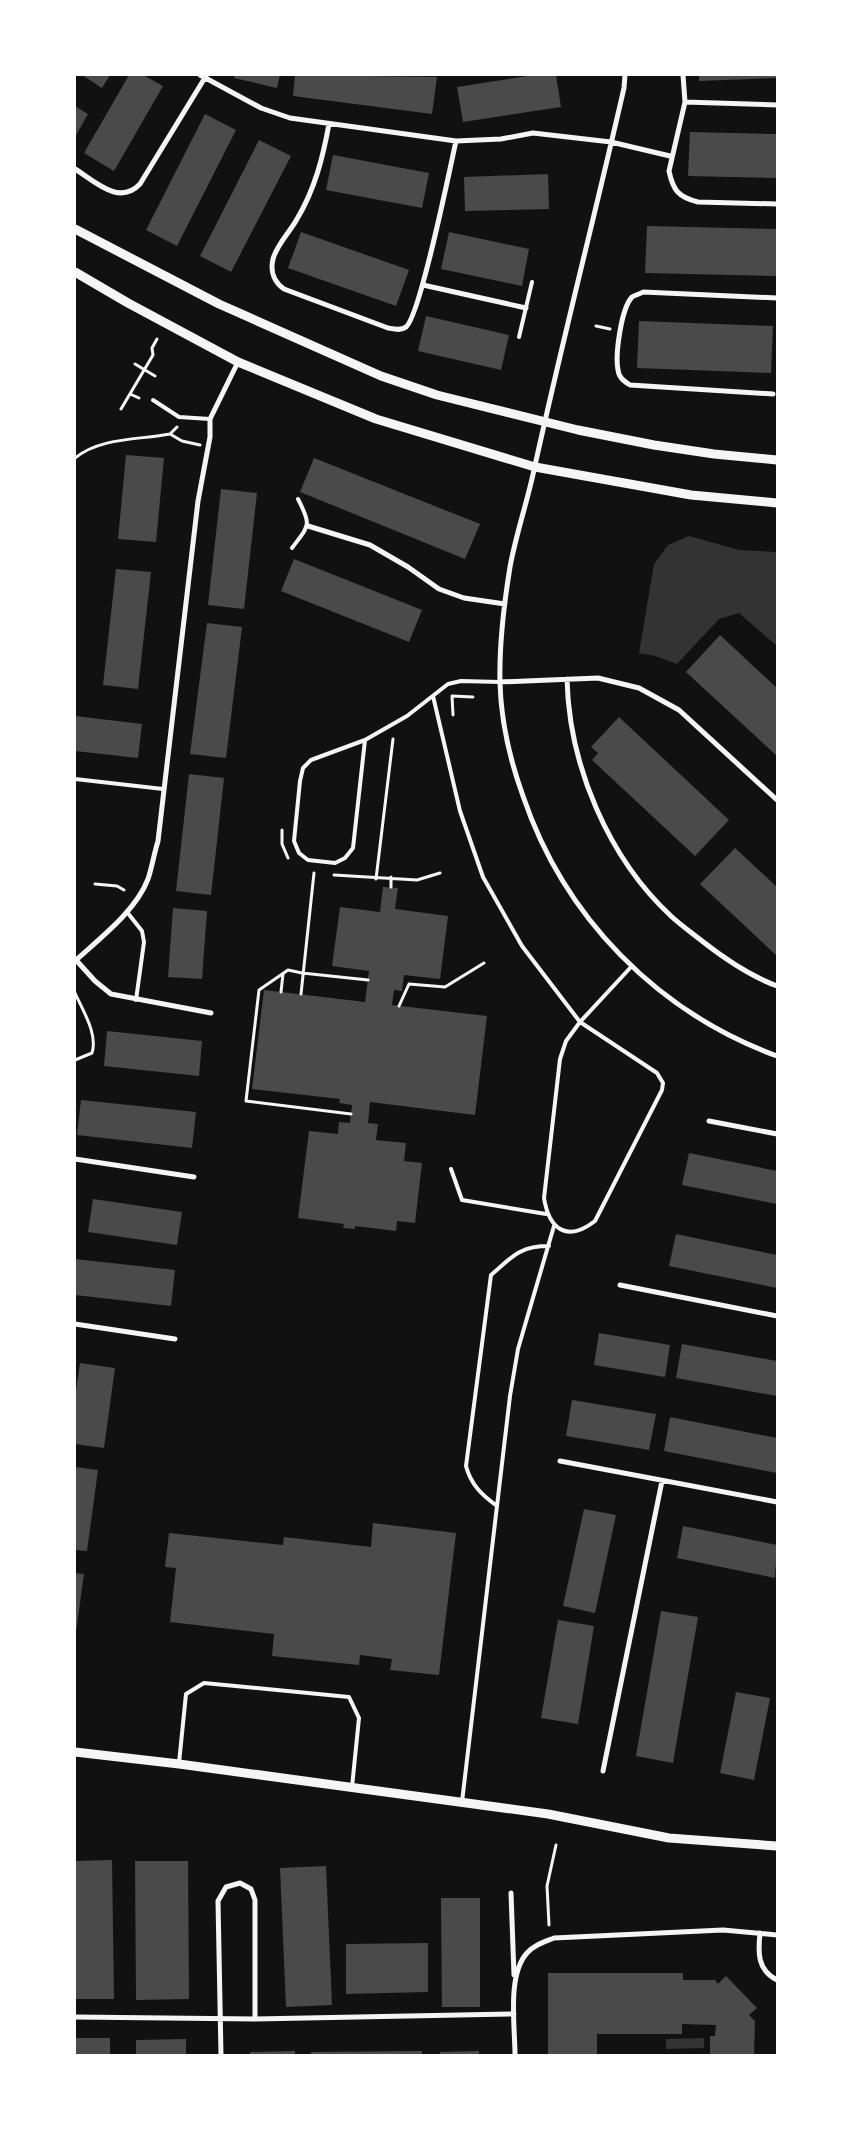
<svg xmlns="http://www.w3.org/2000/svg" width="852" height="2130" font-family="Commissioner,sans-serif">
	<rect width="100%" height="100%" fill="#111"/>
	<path fill="#333" d="M689 536 739 550 777 552V646L739 613 719 619 677 664 655 656 639 653 654 564 668 545Z
		M704 2038V2048L666 2049V2039Z"/>
	<path fill="#4a4a4a" d="M82 75H110L102 88Z
		M129 75H143L163 86 114 171 84 153Z
		M235 75H280L277 88 234 78Z
		M295 75 437 77 432 114 293 96Z
		M534 75H556L561 107 463 122 457 87Z
		M699 75H777V78L699 81Z
		M75 106 88 114 75 137Z
		M205 114 236 130 177 246 146 230Z
		M690 132 777 134V178L688 176Z
		M259 140 291 156 231 272 200 256Z
		M333 155 429 173 422 208 326 190Z
		M548 174 549 209 465 211 464 177Z
		M647 226 777 229V276L645 273Z
		M301 232 409 270 396 306 288 268Z
		M449 232 529 249 522 286 441 269Z
		M426 316 509 335 501 370 418 351Z
		M639 321 773 326 771 373 637 368Z
		M126 455 164 458 156 542 118 539Z
		M314 458 480 524 465 559 300 492Z
		M221 489 257 493 244 609 208 605Z
		M294 559 422 610 409 642 281 591Z
		M116 569 151 572 138 689 103 685Z
		M207 623 242 627 226 758 190 754Z
		M720 635 777 688V756L686 672Z
		M75 716 142 724 138 758 75 751Z
		M619 717 729 820 695 856 592 760 598 753 591 747Z
		M189 774 224 778 211 895 176 891Z
		M735 848 777 887V956L700 884Z
		M383 887 398 888 395 909 448 916 440 979 404 975 402 991 394 990 392 1005 487 1016 475 1115 370 1102 368 1123 378 1124 376 1140 406 1143 404 1161 422 1163 415 1223 397 1221 396 1231 355 1226V1229L343 1228 344 1224 298 1218 309 1131 338 1134 339 1122 350 1123 352 1105 339 1103 340 1099 252 1089 264 990 365 1002 369 971 332 966 340 907 380 912Z
		M173 908 207 911 202 979 168 977Z
		M107 1031 202 1041 199 1076 104 1066Z
		M81 1100 196 1112 192 1148 77 1135Z
		M689 1153 777 1171V1204L682 1185Z
		M93 1199 182 1212 177 1245 88 1232Z
		M676 1234 777 1255V1288L669 1266Z
		M75 1259 175 1270 171 1306 75 1295Z
		M599 1333 670 1345 665 1377 594 1365Z
		M682 1344 777 1361V1396L676 1378Z
		M80 1363 115 1368 104 1448 75 1444V1397Z
		M572 1400 656 1414 649 1450 566 1436Z
		M670 1417 777 1438V1473L664 1451Z
		M75 1467 98 1470 87 1551 75 1550Z
		M584 1509 616 1515 595 1613 563 1606Z
		M373 1523 456 1533 439 1675 390 1670 392 1659 360 1655 359 1665 272 1656 274 1634 170 1622 176 1568 165 1567 169 1533 283 1545 284 1537 371 1547Z
		M683 1526 777 1545 775 1578 677 1558Z
		M75 1573 84 1574 76 1632H75Z
		M661 1611 698 1617 673 1763 636 1756Z
		M558 1620 594 1626 578 1724 541 1718Z
		M736 1692 770 1698 754 1780 720 1773Z
		M112 1860 114 1999H75V1861Z
		M135 1861H188L189 1999 136 2000Z
		M326 1866 332 2005 286 2007 280 1868Z
		M441 1898H480V2007H442Z
		M428 1943V1992L346 1994V1944Z
		M548 1973H683V1980H715L718 1984 726 1976 757 2008 749 2015 755 2021 754 2055H710V2036H715L716 2025 682 2024V2034H597V2055H548Z
		M75 2038H110V2055H75Z
		M186 2039V2055H136V2040Z
		M295 2051V2055H250V2052Z
		M422 2051V2055H311V2052Z
		M479 2051V2055H440V2052Z"/>
	<g fill="none" stroke-linecap="round" stroke-linejoin="round">
		<path stroke="#f5f5f5" stroke-width="3" d="M596 326 610 329
			M135 364 155 376
			M130 394 139 398
			M121 409 153 355 152 348 157 339
			M170 434 182 441 200 445
			M75 458C101 437 139 440 170 434L177 427
			M453 715 452 696 473 697
			M282 830V844L288 858
			M334 875 417 880 440 873
			M391 877V887
			M376 879 393 739
			M95 884 117 886 124 890
			M281 992 283 974
			M75 993C83 1011 98 1034 92 1053L75 1060
			M301 994 314 873
			M399 1006 409 984 445 987 484 963
			M351 1114 246 1101 259 990 288 970 302 973 368 980
			M549 1925 547 1886 556 1845"/>
		<path stroke="#f5f5f5" stroke-width="4" d="M519 337 532 282
			M153 400 179 417 210 419
			M292 548C309 525 312 526 298 499
			M433 696 460 811 483 877 522 946 580 1022 657 1073 663 1083 662 1090 595 1221C567 1243 549 1229 544 1198L560 1059 566 1041 580 1022 631 967
			M365 740 353 848 345 858 335 863 308 860 299 853 294 841 300 781 303 768 311 760 365 740 407 716 448 684 461 681 500 682
			M75 779 163 789
			M127 912 142 931 144 942 136 1000
			M451 1169 462 1200 546 1214
			M497 1506C482 1495 471 1485 466 1466L491 1275C512 1257 519 1246 549 1246
			M179 1763 186 1694 204 1683 349 1697 359 1718 352 1787
			M462 1802 510 1396 518 1349 554 1226"/>
		<path stroke="#f5f5f5" stroke-width="5" d="M200 75 261 108 290 118 456 141 501 139 533 133 611 142 670 156
			M625 75 624 88C595 215 562 342 534 470 527 503 516 534 510 567 504 604 499 644 500 683 501 721 510 760 523 796 564 917 657 1012 777 1056
			M683 75 685 102 669 171C673 190 678 197 698 202L777 204
			M685 102 777 105
			M329 124C323 157 315 189 297 219 290 232 277 244 273 259 270 271 274 282 284 289L388 328C394 329 401 331 406 327 420 316 450 168 456 141
			M75 169C96 182 119 206 140 184L206 76
			M423 285 526 308
			M773 394 630 385C624 381 619 378 618 370 615 355 621 309 632 297 635 295 640 294 643 292L777 298
			M308 526 370 545 408 567 439 589 464 598 505 604
			M567 679C569 765 608 858 672 917 682 926 692 933 702 941 725 959 750 976 777 986
			M500 682 598 678 639 688 679 710 777 800
			M76 960 95 981 111 994 211 1013
			M75 961C99 939 136 911 148 879 152 867 154 854 158 841L198 501 210 437V419L238 362
			M709 1121 777 1134
			M75 1159 194 1177
			M620 1285 777 1316
			M75 1324 175 1339
			M560 1461 777 1502
			M603 1771 662 1481
			M511 1893 514 1975
			M760 1933C758 1952 757 1970 777 1980
			M75 2017 255 2019 514 2014
			M221 2055 218 1901 226 1887 240 1883 251 1889 255 1900V2019
			M515 2055C515 2026 507 1975 527 1953 534 1945 544 1942 554 1938L723 1930 777 1935"/>
		<path stroke="#f5f5f5" stroke-width="9" d="M75 229 219 304 381 376 437 395 578 430 654 445 714 454 777 460
			M75 272 128 303 238 362 376 419 535 467 691 495 777 503
			M75 1752 179 1764 548 1814 669 1838 777 1846"/>
	</g>
	<rect width="852" height="2130" fill="none" stroke="#ffffff" stroke-width="152"/>
</svg>
